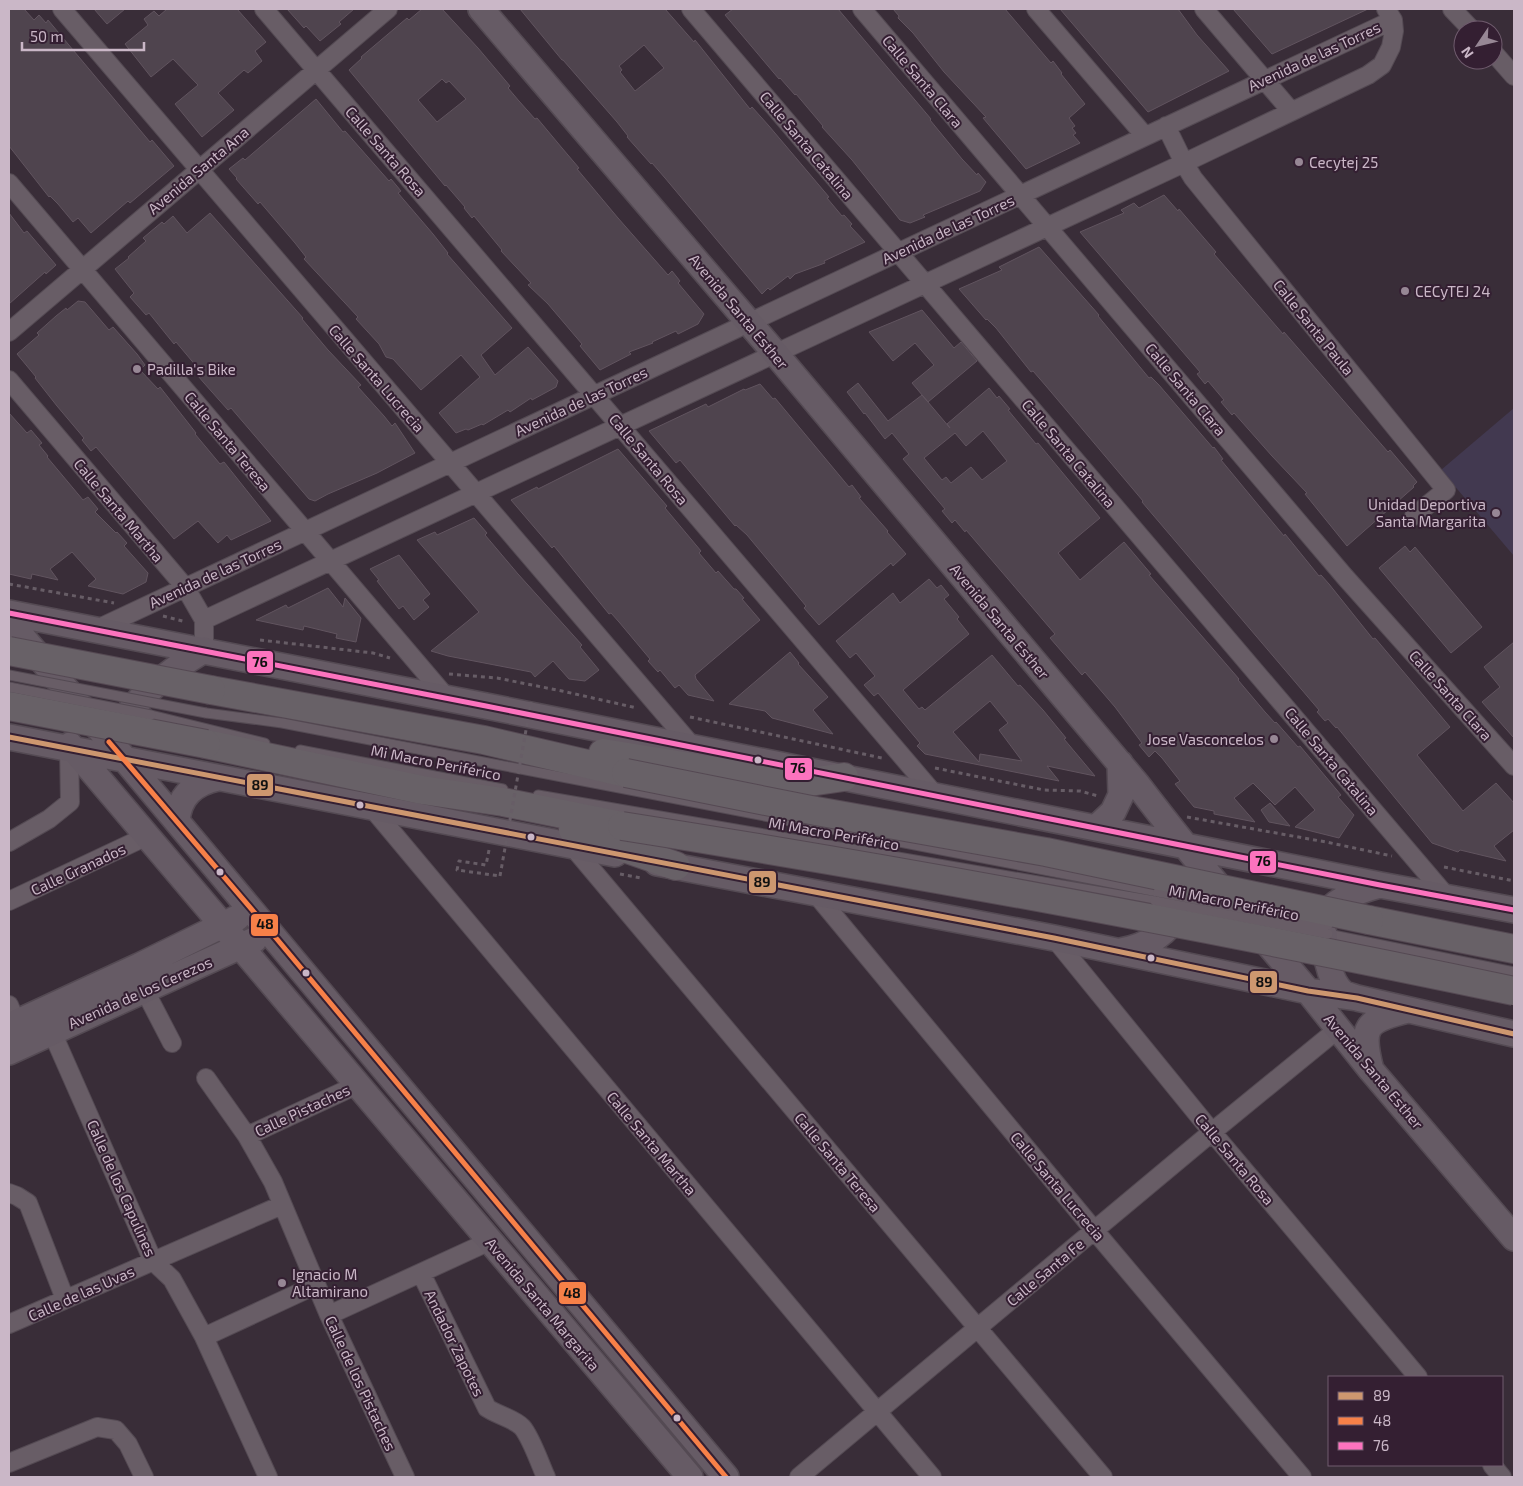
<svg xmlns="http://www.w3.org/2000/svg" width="1523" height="1486" font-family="'Exo 2',sans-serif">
	<rect width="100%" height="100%" fill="#392d38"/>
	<path fill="#423950" d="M1514 408V556L1441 470Z"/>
	<path fill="#4f444e" stroke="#61545f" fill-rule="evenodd" d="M9 9H24L34 20 39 15 46 23 48 20 150 142 152 140 174 166 130 203 128 201 91 233 78 218 73 222 58 204 50 196 49 197 9 146Z
		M94 9H125L107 24Z
		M167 9H237L266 42 255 51 262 61 248 73 244 70 218 93 234 110 202 137 175 104 198 85 173 59 151 77 125 44 148 25 144 19 154 11 159 16Z
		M287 9H354L339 22 341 24 320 41 306 26 304 28Z
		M422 9H442L478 48 510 86 508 88 519 101 535 119 537 118 562 148 579 168 577 169 618 218 668 275 672 271 680 281 678 283 704 314 698 324 678 334 676 331 652 342 653 343 629 352 631 354 600 370 580 346 582 344 548 304 528 285 531 283 501 251 502 250 474 216 472 218 464 208 465 207 446 185 445 186 349 70 362 58 361 57 407 18 409 20ZM442 79 446 83 449 81 466 99 437 122 418 100Z
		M520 9H665L694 42 695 40 750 109 752 107 769 126 829 197 827 198 842 216 844 215 852 224 850 226 865 242 824 261 825 263 795 274 790 279 788 276 770 290 768 288 762 294 665 178 652 163 651 164 627 137 628 136 617 122 563 60H562ZM644 45 664 68 635 91 620 72 622 70 619 66Z
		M733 9H838L931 119 930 120 939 131 962 159 977 175 978 173 986 182 980 191 923 215 925 217 910 223 900 220 852 160 822 127 823 126 796 94 795 95 780 78 779 79 725 15Z
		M893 9H1005L1051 63 1053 61 1062 73 1061 74 1085 104 1069 118 1075 126 1072 128 1076 133 1073 135 1080 143 1026 169 983 118 986 117 944 72 913 33 898 18 899 16Z
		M1060 9H1178L1197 35 1229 71 1148 112Z
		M1233 9H1368L1272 54Z
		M316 99 343 132 345 131 389 181 391 179 401 191 398 193 433 234 448 253 447 254 512 328 481 355 495 375 528 347 558 381 556 387 532 400 531 398 510 412 508 410 483 425 482 424 468 430 466 429 456 433 439 413 480 377 461 355 421 390 393 359 386 357 379 344 356 319 358 317 304 259 306 257 295 243 260 202 258 204 236 179 237 178 229 169 243 158 245 160Z
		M1164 195 1178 211 1179 209 1216 252 1214 254 1283 334 1284 332 1388 452 1390 450 1417 482 1413 486 1414 487 1347 546 1305 494 1307 493 1272 456 1234 413 1232 415 1221 402 1224 400 1208 381 1205 384 1197 374 1200 372 1080 232 1124 213 1121 210 1134 203 1139 208Z
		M9 213 24 233 27 231 56 265 46 274 45 272 9 304Z
		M210 213 303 318 302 319 328 350 361 385 358 387 384 416 392 426 395 423 415 453 377 473 328 494 315 501 309 499 231 408 228 410 204 383 198 376 202 373 176 342 174 344 149 313 146 315 130 297 134 293 115 269 129 258 128 257 146 241 143 238 162 222 164 224 173 216 187 233Z
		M1039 247 1099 315 1098 316 1149 378 1151 377 1159 385 1213 448 1214 447 1223 459 1221 460 1259 506 1284 536 1285 534 1319 576 1321 575 1329 584 1373 639 1375 638 1450 727 1417 755 1463 811 1496 783 1514 803V830L1494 846 1506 861 1460 850 1458 852 1432 843 1337 727 1336 728 1328 719 1325 721 1317 712 1319 710 1142 502 1143 501 1046 386 1033 371 1031 372 996 328 987 319 986 320 959 289 1002 270 999 267Z
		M78 301 85 302 109 330 113 327 137 354 145 365 140 370 158 389 160 387 196 433 195 434 220 464 224 462 271 521 231 540 227 535 218 543 198 521 174 539 96 447 91 451 82 440 84 438 57 406 35 378 36 377 17 354 39 335 37 333 56 316 66 308 67 310Z
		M922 310 954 348 961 342 977 361 928 402 912 383 934 365 915 343 893 361 869 332Z
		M858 383 888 421 922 395 950 428 947 424 989 388 997 398 999 396 1010 409 1008 410 1036 444 1038 443 1100 518 1058 553 1080 580 1124 542 1151 574 1149 575 1239 679 1238 680 1265 712 1275 723 1276 722 1298 747 1300 746 1341 795 1338 797 1354 815 1339 838 1295 827 1315 810 1295 787 1275 805 1253 783 1234 798 1255 822 1214 814V811L1194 807 1175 784 1180 781 1162 758 1155 751 1149 757 1139 745 1142 743 1115 707 1085 672 1082 675 1050 638 1055 634 966 530 965 532 955 520 952 523 942 511 945 509 903 459 909 454 892 433 885 439 865 413 864 414 847 392ZM983 431 1007 461 982 480 971 467 951 483 946 477 942 480 924 458 955 433 966 446Z
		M760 384 773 399 775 398 849 487 852 485 861 497 859 498 888 531 887 532 906 554 893 566 891 563 819 625 804 608 806 606 747 535 736 525 735 526 680 460 676 463 649 431 706 404 708 407 744 389 745 390Z
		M9 413 27 433 31 430 42 443 39 445 48 456 47 457 83 500 88 497 98 509 95 512 116 533 117 532 127 543 124 546 148 573 146 582 123 594 88 586 96 579 72 552 50 569 58 580 32 574 31 579 9 574Z
		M618 449 667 506 665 508 701 551 699 553 716 573 718 571 734 589H736L744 598 742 599 760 620 695 675 696 679 714 701 688 695 679 685 675 688 660 670 658 672 648 661 650 659 619 622 611 613 609 614 554 546 552 548 511 500 537 487 538 489Z
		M474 518 487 533 485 535 518 574 582 645 580 647 599 670 585 681 569 679 553 661 535 677 531 672 448 656 431 651 479 612 417 540 435 532 437 535Z
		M1405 546 1410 552 1415 547 1482 627 1451 653 1379 568Z
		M399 555 430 594 423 600 429 607 414 620 403 606 399 609 377 581 379 580 370 569Z
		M929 579 937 588 941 585 949 595 944 599 959 617 957 619 969 634 903 690 919 709 922 707 925 710 992 655 1018 686 1020 685 1043 710 1066 738 1064 739 1095 776 1047 766 1059 781 925 754 917 746 920 743 878 693 874 696 864 685 875 676 856 653 850 658 836 641 893 593 900 603ZM990 701 1008 723 999 730 1022 761 980 754 979 762 953 732Z
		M328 588 343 607 345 598 361 618 356 642 336 638 337 634 304 626 303 630 256 620 286 605 288 608Z
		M1514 642V738L1482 702 1500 687 1484 667Z
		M790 652 799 663 798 664 828 697 813 710 833 734 772 718 765 711 729 704Z
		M1270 803 1290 826 1269 822 1261 810Z"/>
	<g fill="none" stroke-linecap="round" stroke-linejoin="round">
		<defs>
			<path id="lane" d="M206 713 282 723 1158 892
				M151 715 265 743
				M300 750 503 789
				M538 795 1155 901
				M1328 934 1514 972"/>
			<path id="street" d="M62 9 693 747
				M264 9 936 796
				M691 9 1448 898
				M862 9 1345 577 1514 766
				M1036 9 1145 136
				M1204 9 1291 111
				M1452 9 1472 30
				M1493 52 1514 76
				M1166 126 1184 163 1193 178 1446 490 1414 516
				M9 183 447 698
				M9 332 388 9
				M9 380 185 587 204 620V650
				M204 620 1184 163 1368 75 1382 65 1391 47 1394 31 1393 20 1386 9
				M95 630 1393 20
				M372 808 932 1477
				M9 842 49 819 70 802 69 749
				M572 846 1103 1477
				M815 893 1094 1230 1302 1477
				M9 901 147 836
				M1054 938 1212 1132 1418 1377
				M144 989 172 1043
				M9 1005 16 1022
				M52 1032 153 1261 172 1279 204 1337 268 1477
				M206 1078 247 1136 273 1182 329 1315 405 1477
				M247 1136 357 1085
				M9 1193 17 1196 28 1203 65 1299
				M421 1273 487 1408C497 1415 513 1418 522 1427 531 1437 540 1464 546 1477
				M329 1315 490 1241
				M9 1324 282 1205
				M204 1337 316 1285
				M9 1463 97 1427 116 1430 128 1444 144 1477
				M1492 1465 1502 1477
				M799 1477 1212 1132 1338 1029"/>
			<path id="secondary" d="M481 9 775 353 1137 784C1166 822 1196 860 1227 896
				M9 613 486 706 1380 885 1514 910
				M9 621 726 1477
				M115 735C133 698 169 671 204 650
				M9 737 615 854
				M70 745 690 1477
				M177 821C179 796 194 783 218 778
				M1096 828 1113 812 1121 795 1120 763
				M657 863 1054 938 1308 991 1357 998 1514 1034
				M1318 923C1333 900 1354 892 1380 885
				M1258 932 1308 991 1371 1070 1514 1238
				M1324 934C1325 951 1328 979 1342 992 1345 995 1352 996 1357 998
				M1120 951C1147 947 1168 933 1181 909
				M9 1026 139 966 237 918
				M9 1052 254 940
				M1371 1070C1360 1027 1365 1020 1408 1010"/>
			<path id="highway" d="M211 690 484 740 626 773
				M206 744 422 790 503 802 622 826
				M603 753 796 784 844 777
				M573 830 676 866
				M1369 920 1514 949"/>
		</defs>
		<use href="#lane" stroke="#544a53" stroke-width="11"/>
		<use href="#street" stroke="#544a53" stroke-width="20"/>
		<use href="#secondary" stroke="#544a53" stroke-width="28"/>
		<use href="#highway" stroke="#554953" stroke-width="30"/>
		<path stroke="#675d66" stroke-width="3" stroke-dasharray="4 4" stroke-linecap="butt" d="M9 584 114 603
			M163 616 186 622
			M260 640 373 653 390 658
			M449 674 497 678 562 691 637 708
			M690 717 882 758
			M935 768 1044 790 1080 791 1098 796
			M1187 817 1326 842 1392 856
			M489 850 486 865 459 861 457 870 500 876
			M1444 867 1514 881
			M620 874 641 878"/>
		<use href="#lane" stroke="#685d66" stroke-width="9"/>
		<use href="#street" stroke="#685d66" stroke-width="18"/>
		<use href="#secondary" stroke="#665b65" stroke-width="25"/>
		<use href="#highway" stroke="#686167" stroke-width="28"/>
		<defs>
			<path id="lane-bridge" d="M9 675 206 713
				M9 687 151 715
				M1158 892 1328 925
				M1155 901 1328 934"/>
			<path id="highway-bridge" d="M9 651 211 690
				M9 706 206 744
				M626 773 816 811 1046 852 1369 920
				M622 826C921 873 1218 929 1514 991"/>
		</defs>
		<use href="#lane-bridge" stroke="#544a53" stroke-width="11" stroke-linecap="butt"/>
		<use href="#highway-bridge" stroke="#554953" stroke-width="30" stroke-linecap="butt"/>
		<path stroke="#675d66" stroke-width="3" stroke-dasharray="4 4" stroke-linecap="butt" d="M500 876 531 702"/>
		<use href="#lane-bridge" stroke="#685d66" stroke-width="9"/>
		<use href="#highway-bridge" stroke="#686167" stroke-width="28"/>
		<defs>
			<path id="bus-1" d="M9 737 1054 938 1308 991 1357 998 1514 1034"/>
			<path id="bus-2" d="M109 742 271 932 726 1477"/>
			<path id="bus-3" d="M9 613 486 706 1380 885 1514 910"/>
		</defs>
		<use href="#bus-1" stroke="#341f32" stroke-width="9"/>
		<use href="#bus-2" stroke="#341f32" stroke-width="9"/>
		<use href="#bus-3" stroke="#341f32" stroke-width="9"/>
		<use href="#bus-1" stroke="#cd976f" stroke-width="5"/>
		<use href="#bus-2" stroke="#f78048" stroke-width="5"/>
		<use href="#bus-3" stroke="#fc73be" stroke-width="5"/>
	</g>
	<g fill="#978795" stroke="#341f32" stroke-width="2">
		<circle cx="1299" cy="162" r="5"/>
		<circle cx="1405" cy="291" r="5"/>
		<circle cx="137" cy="369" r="5"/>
		<circle cx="1496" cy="513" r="5"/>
		<circle cx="1274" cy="739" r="5"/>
		<circle cx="282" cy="1283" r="5"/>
	</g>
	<g fill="#cab7c7" stroke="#341f32" stroke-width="2">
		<circle cx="758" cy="760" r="4.5"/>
		<circle cx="360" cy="805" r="4.5"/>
		<circle cx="531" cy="837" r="4.5"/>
		<circle cx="220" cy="872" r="4.5"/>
		<circle cx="1151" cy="958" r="4.5"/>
		<circle cx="306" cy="973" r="4.5"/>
		<circle cx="677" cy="1418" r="4.5"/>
	</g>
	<g text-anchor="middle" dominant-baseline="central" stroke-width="4" stroke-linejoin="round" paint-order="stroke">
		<g font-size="15" fill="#cab7c7" stroke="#341f32">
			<text transform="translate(1314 56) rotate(-25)">Avenida de las Torres</text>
			<text transform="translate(923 81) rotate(50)">Calle Santa Clara</text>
			<text transform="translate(807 145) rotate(50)">Calle Santa Catalina</text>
			<text transform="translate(386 151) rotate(49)">Calle Santa Rosa</text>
			<text transform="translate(198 170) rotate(-40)">Avenida Santa Ana</text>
			<text transform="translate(948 229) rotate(-25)">Avenida de las Torres</text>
			<text transform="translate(739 311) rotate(50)">Avenida Santa Esther</text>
			<text transform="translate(1314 327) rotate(51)">Calle Santa Paula</text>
			<text transform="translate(377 378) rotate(49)">Calle Santa Lucrecia</text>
			<text transform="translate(1186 389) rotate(50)">Calle Santa Clara</text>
			<text transform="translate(581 401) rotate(-25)">Avenida de las Torres</text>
			<text transform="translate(228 441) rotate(50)">Calle Santa Teresa</text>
			<text transform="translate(1069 453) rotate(50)">Calle Santa Catalina</text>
			<text transform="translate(649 459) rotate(50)">Calle Santa Rosa</text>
			<text transform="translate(119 510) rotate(50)">Calle Santa Martha</text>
			<text transform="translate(215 573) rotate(-25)">Avenida de las Torres</text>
			<text transform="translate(1000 621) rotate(50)">Avenida Santa Esther</text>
			<text transform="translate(1451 695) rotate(48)">Calle Santa Clara</text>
			<text transform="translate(1332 761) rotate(50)">Calle Santa Catalina</text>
			<text transform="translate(436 762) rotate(11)">Mi Macro Periférico</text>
			<text transform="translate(834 833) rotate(10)">Mi Macro Periférico</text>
			<text transform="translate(78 869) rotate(-25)">Calle Granados</text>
			<text transform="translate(1234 902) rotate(11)">Mi Macro Periférico</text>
			<text transform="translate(140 992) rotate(-24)">Avenida de los Cerezos</text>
			<text transform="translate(1374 1071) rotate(50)">Avenida Santa Esther</text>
			<text transform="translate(302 1110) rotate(-25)">Calle Pistaches</text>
			<text transform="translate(652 1143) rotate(50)">Calle Santa Martha</text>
			<text transform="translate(1235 1159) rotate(50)">Calle Santa Rosa</text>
			<text transform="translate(838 1162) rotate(50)">Calle Santa Teresa</text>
			<text transform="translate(1058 1186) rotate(50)">Calle Santa Lucrecia</text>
			<text transform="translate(122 1188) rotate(66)">Calle de los Capulines</text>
			<text transform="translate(1045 1272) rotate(-40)">Calle Santa Fe</text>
			<text transform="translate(81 1293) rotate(-24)">Calle de las Uvas</text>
			<text transform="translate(543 1304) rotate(50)">Avenida Santa Margarita</text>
			<text transform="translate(455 1343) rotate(64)">Andador Zapotes</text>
			<text transform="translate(361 1383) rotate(65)">Calle de los Pistaches</text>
		</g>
		<g font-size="15" fill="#cab7c7" stroke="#341f32" text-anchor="start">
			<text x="1309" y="162">Cecytej 25</text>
			<text x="1415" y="291">CECyTEJ 24</text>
			<text x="147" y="369">Padilla's Bike</text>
			<text x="1486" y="504" text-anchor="end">Unidad Deportiva<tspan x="1486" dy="17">Santa Margarita</tspan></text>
			<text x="1264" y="739" text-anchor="end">Jose Vasconcelos</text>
			<text x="292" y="1274">Ignacio M<tspan x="292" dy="17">Altamirano</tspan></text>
		</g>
	</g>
	<g stroke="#341f32" stroke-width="2">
		<rect x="246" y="650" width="28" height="24" rx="5" fill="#fc73be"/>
		<rect x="784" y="757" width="29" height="24" rx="5" fill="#fc73be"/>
		<rect x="246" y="773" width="28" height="24" rx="5" fill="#cd976f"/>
		<rect x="1249" y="850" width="28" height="24" rx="5" fill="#fc73be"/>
		<rect x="748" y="870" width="29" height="24" rx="5" fill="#cd976f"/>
		<rect x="250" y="913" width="29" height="24" rx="5" fill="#f78048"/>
		<rect x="1249" y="970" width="29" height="24" rx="5" fill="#cd976f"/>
		<rect x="558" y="1281" width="29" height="24" rx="5" fill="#f78048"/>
	</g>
	<g font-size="14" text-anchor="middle" font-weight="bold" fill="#111">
		<text x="260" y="667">76</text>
		<text x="798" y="773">76</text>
		<text x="260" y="790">89</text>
		<text x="1263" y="866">76</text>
		<text x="762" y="887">89</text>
		<text x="265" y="929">48</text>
		<text x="1264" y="987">89</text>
		<text x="572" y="1298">48</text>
	</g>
	<rect width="1523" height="1486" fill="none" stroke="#cab7c7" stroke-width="20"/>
	<rect x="1328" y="1376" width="175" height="90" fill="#341f32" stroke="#705c6e"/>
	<rect x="1338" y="1392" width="25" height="8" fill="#cd976f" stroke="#705c6e"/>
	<text x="1373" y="1401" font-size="15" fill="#cab7c7">89</text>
	<rect x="1338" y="1417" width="25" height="8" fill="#f78048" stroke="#705c6e"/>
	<text x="1373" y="1426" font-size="15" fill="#cab7c7">48</text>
	<rect x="1338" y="1442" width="25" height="8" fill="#fc73be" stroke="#705c6e"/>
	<text x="1373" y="1451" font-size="15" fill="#cab7c7">76</text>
	<g transform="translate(1478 45) rotate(235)"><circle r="24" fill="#341f32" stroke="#705c6e"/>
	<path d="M0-4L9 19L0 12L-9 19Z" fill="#978795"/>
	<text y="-8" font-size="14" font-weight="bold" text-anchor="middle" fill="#cab7c7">N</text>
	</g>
	<path d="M22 42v8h122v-8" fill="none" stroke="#cab7c7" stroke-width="2.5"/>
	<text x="30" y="42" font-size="15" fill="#cab7c7" stroke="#341f32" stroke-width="4" paint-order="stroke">50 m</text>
</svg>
